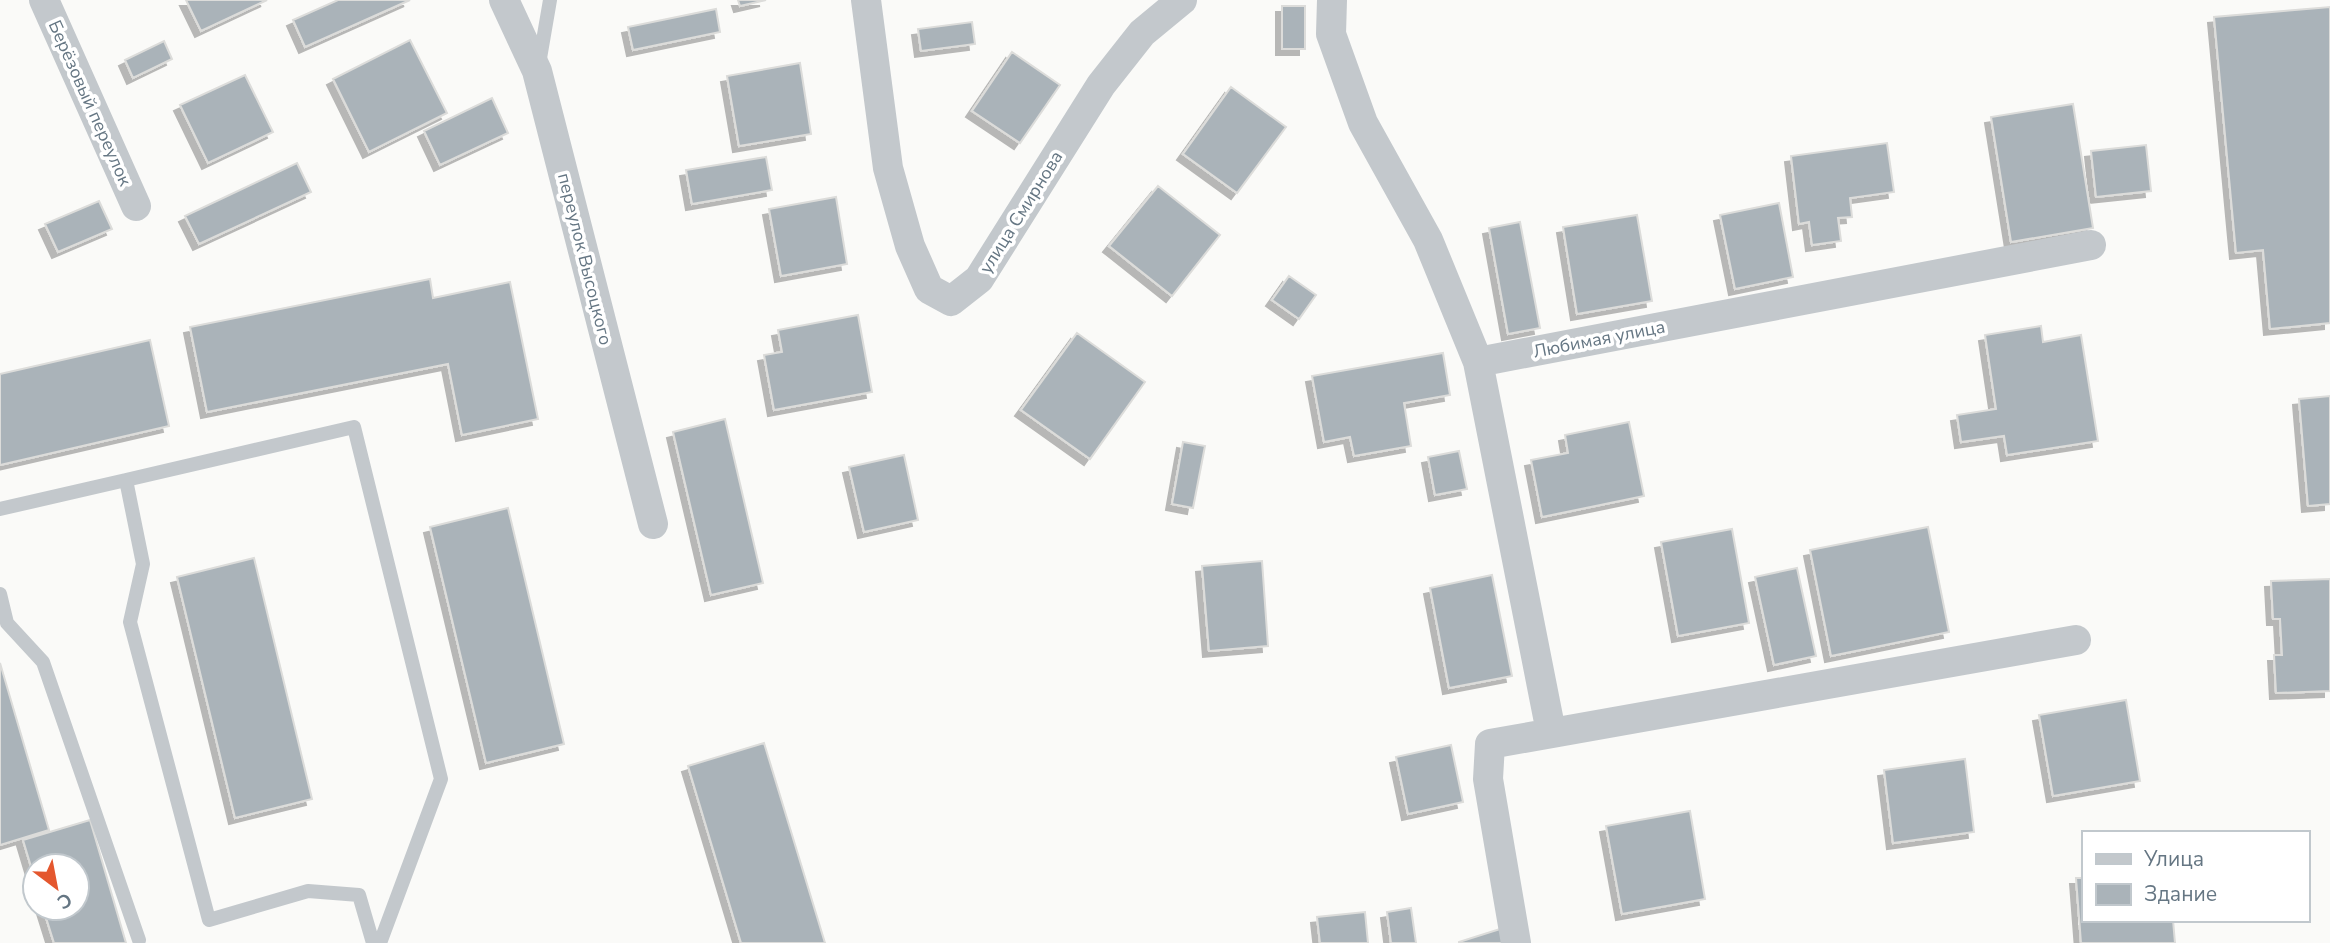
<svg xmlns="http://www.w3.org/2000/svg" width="2330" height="943" font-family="'Nunito Sans',sans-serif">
	<defs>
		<filter id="shadow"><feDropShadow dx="-6" dy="6" stdDeviation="0" flood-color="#0004"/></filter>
	</defs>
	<rect width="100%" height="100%" fill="#fafaf8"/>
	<path fill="#aab3b9" stroke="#dcdcda" stroke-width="2" filter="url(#shadow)" d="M186 0H267L201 31Z
		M338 0H410L305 47 293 20Z
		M738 0H766L740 6Z
		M1282 6H1305V49H1282Z
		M2330 7V323L2270 329 2263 250 2236 253 2214 17Z
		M716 9 720 32 633 50 628 27Z
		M972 22 975 44 921 51 918 29Z
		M410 40 447 113 369 152 333 79Z
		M164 41 172 59 133 78 125 60Z
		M1012 52 1060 85 1020 143 972 111Z
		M800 63 811 134 739 146 727 76Z
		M245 75 273 132 208 163 180 105Z
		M1231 87 1286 127 1237 193 1183 154Z
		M492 98 508 133 440 165 424 131Z
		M2073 104 2093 228 2011 242 1991 117Z
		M1887 143 1894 192 1850 198 1852 217 1838 218 1841 241 1812 245 1809 222 1799 224 1791 156Z
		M2146 145 2151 191 2096 197 2091 151Z
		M766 157 772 190 692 204 686 170Z
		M297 163 311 192 199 244 185 216Z
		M1158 186 1220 235 1172 296 1109 246Z
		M836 197 847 264 781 276 769 209Z
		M99 201 112 229 58 252 45 224Z
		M1779 203 1793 277 1735 289 1720 215Z
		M1637 215 1652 301 1577 314 1563 227Z
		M1520 222 1540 328 1508 334 1489 228Z
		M1289 276 1316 295 1299 319 1272 300Z
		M430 279 433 298 510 282 538 419 462 435 448 364 207 412 190 327Z
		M858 315 872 392 774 410 764 355 782 352 778 330Z
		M2041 326 2043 342 2081 335 2098 441 2007 455 2004 436 1961 442 1957 415 1996 409 1985 335Z
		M1077 333 1145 382 1090 459 1021 410Z
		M150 340 169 426 0 465V374Z
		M1443 353 1450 395 1404 403 1411 446 1354 456 1350 437 1324 442 1312 376Z
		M2330 396V504L2308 506 2299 399Z
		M725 419 763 583 711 595 673 432Z
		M1629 422 1644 496 1542 517 1531 460 1568 453 1565 435Z
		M1183 442 1205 446 1193 508 1172 504Z
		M1459 451 1467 489 1435 495 1428 457Z
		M904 455 918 520 864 532 849 467Z
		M508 508 564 744 486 763 430 527Z
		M1928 527 1949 632 1831 656 1810 550Z
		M1732 529 1749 623 1678 636 1661 542Z
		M254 558 312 799 235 818 177 577Z
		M1262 561 1268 646 1209 651 1202 566Z
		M1797 568 1816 656 1774 665 1755 577Z
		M1492 575 1512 676 1449 688 1430 588Z
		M2330 579V691L2276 693 2274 655H2282L2280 619H2273L2271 581Z
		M0 663 49 830 0 845Z
		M2126 700 2140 781 2053 796 2039 715Z
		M764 743 825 943H741L688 766Z
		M1451 745 1463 802 1408 814 1396 757Z
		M1965 759 1974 832 1893 843 1884 770Z
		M1690 811 1705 899 1622 914 1606 826Z
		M90 820 126 943H54L43 908H77V866H35V880L23 840Z
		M2076 878H2083V920H2173L2175 943H2081Z
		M1411 908 1416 943H1391L1387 912Z
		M1365 912 1368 943H1320L1317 917Z
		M1500 929 1505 943H1459V942Z"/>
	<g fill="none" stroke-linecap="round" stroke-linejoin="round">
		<path stroke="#c3c8cc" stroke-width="14" d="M539 64 550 0
			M126 480 354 427 441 779 380 943
			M0 509 126 480 143 564 130 622 209 920 308 891 359 895 373 943
			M0 594 7 623 43 662 139 940"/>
		<path stroke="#c3c8cc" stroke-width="30" d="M44 0 136 206
			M504 0 537 71 653 524
			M866 0 888 168 910 246 929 289 951 301 979 279 1101 85 1142 33 1182 0
			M1332 0 1331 34 1363 123 1428 240 1478 362 1551 732
			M1478 362 2091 245
			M1516 943 1488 779 1490 744 2076 640"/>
	</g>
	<g text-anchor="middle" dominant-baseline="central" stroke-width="7" stroke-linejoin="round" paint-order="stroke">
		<g font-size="18" fill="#657683" stroke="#fff">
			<text transform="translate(90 103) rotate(66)">Берёзовый переулок</text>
			<text transform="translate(1021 212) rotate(-58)">улица Смирнова</text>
			<text transform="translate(585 259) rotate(76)">переулок Высоцкого</text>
			<text transform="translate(1599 339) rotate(-11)">Любимая улица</text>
		</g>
	</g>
	<rect x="2082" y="831" width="228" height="91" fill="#ffffff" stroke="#c1c8cd" stroke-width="2"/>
	<rect x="2096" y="854" width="35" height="10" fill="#c3c8cc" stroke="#c1c8cd" stroke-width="2"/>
	<text x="2144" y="866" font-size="21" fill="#657683">Улица</text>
	<rect x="2096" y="884" width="35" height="21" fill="#aab3b9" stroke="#c1c8cd" stroke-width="2"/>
	<text x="2144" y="901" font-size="21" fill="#657683">Здание</text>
	<g transform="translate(56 887) rotate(148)"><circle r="33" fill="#ffffff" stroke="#c1c8cd" stroke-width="2"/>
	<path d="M0-5L12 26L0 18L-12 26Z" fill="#e4572e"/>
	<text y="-10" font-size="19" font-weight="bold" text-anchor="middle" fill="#657683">С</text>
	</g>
</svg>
